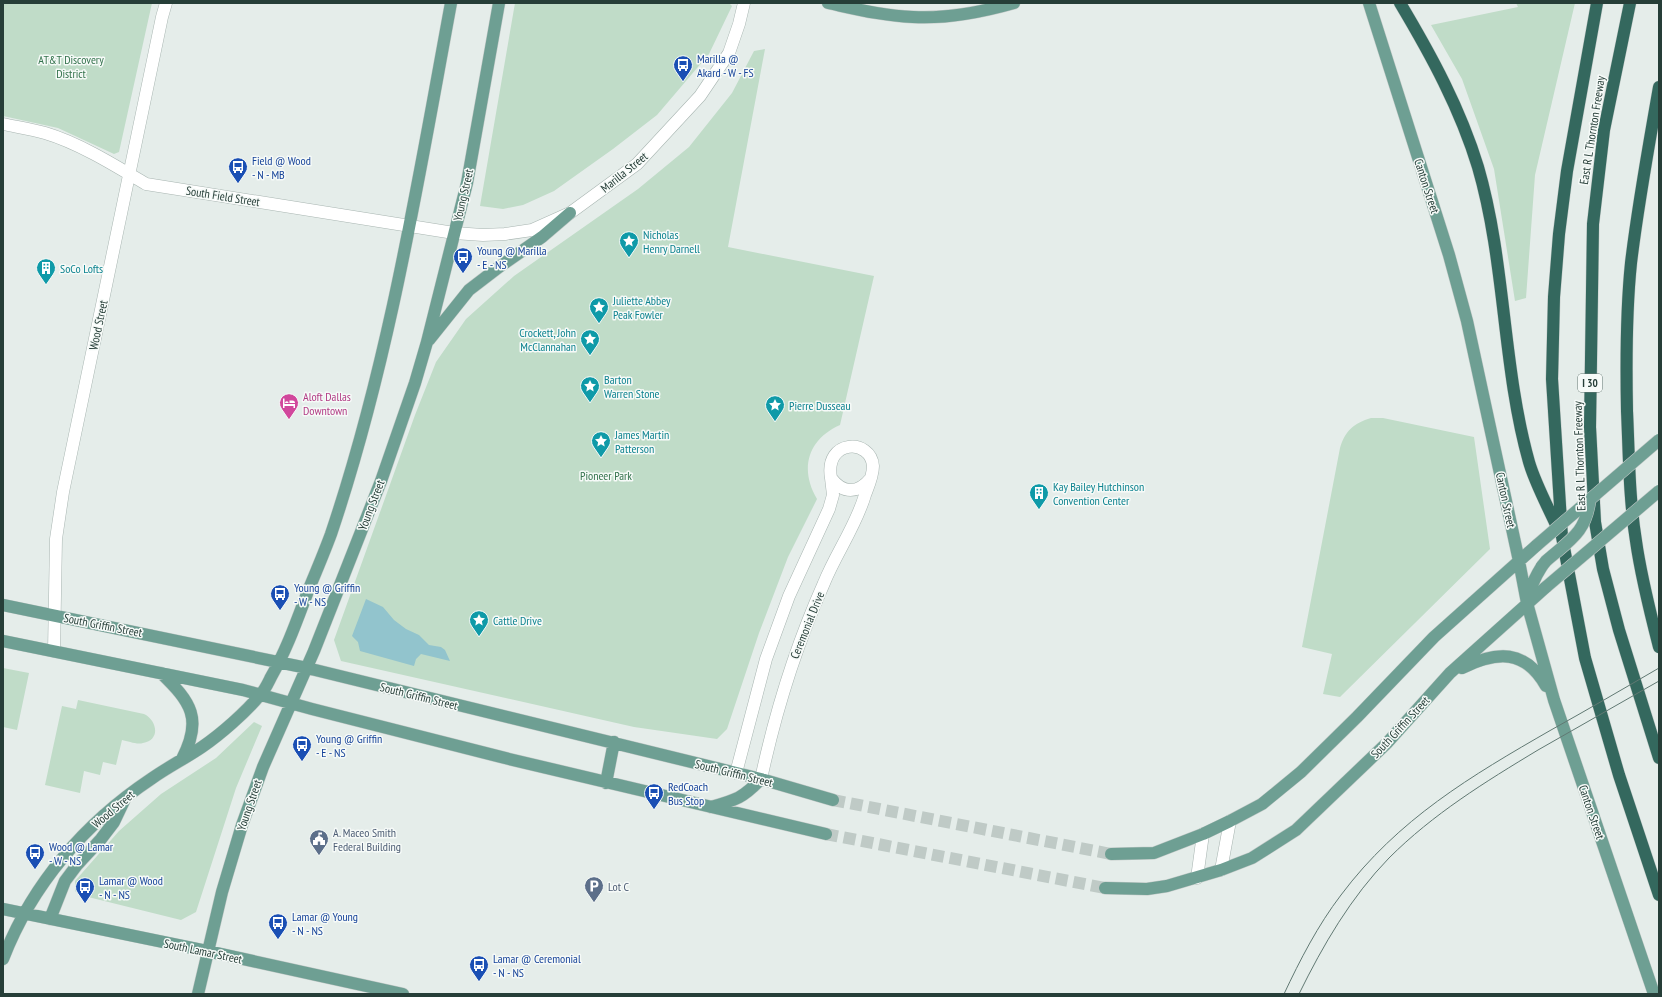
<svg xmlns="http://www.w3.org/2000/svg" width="1662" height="997" font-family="'PT Sans Narrow',sans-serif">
	<rect width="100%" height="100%" fill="#e5edea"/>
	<path fill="#c0dcc8" d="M3 3H152L119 152 114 154 58 128 3 116Z
		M515 3H729L732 6 709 54 657 115 613 149 554 191 523 205 503 209 480 206Z
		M1516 3H1575L1535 175 1526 298 1515 301 1494 169 1462 79 1431 25 1518 7Z
		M765 49 728 247 874 276 840 425C808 439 799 469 817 499L788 557 759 633 727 729 717 739 634 727 341 661 334 640 415 415 436 362 466 319 514 276 638 189 689 147 732 93 754 51Z
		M1371 418H1383L1474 437 1490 549 1340 697 1323 694 1332 654 1302 647 1340 448C1345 431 1354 423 1371 418Z
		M3 668 29 673 17 730 3 727Z
		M78 700 144 714C157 720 161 740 143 743 137 745 128 741 122 740L116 765 103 762 100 775 84 771 80 793 45 785 62 706 76 709Z
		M254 722 262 726 236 788 196 912 181 920 80 895 75 891V881L119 831 161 794 216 758Z"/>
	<path fill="#92c4cd" d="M366 599 383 607 394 620 406 629 419 635 429 645 441 647 445 650 450 661 421 654 416 659 414 666 360 651 358 642 352 636Z"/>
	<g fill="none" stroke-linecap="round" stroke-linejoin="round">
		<path stroke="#bfcac6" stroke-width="12" stroke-dasharray="12 6" stroke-linecap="butt" d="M833 800 1111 854
			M826 834 1105 888"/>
		<defs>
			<path id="minor" d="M3 124C17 127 32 129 45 133 79 143 116 166 146 184L454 233 483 235 505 234 532 230 570 213 637 164 700 96 729 53 739 24 744 3
				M54 651 56 539 63 492 162 17 166 3
				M736 773 766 659 789 596 829 509 833 495 831 478
				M761 779C776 709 795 648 824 583 836 553 856 526 865 495 868 487 873 476 873 466 871 438 824 439 831 478 843 494 858 494 871 478
				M1221 870 1230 821
				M1197 878 1203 834"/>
			<path id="major" d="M828 3C856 9 884 16 913 17 947 19 982 12 1014 3
				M1369 3 1449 255 1467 321 1519 561 1527 603 1554 700 1654 994
				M429 340 469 290 499 267 542 237 570 213
				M1528 600C1530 587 1535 577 1542 566
				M3 605 307 668 761 779 833 800
				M3 641 243 690 312 709 509 759 826 834
				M1462 668C1497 651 1525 649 1546 686
				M161 673C191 702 203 719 182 759
				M606 783 614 742
				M711 807C736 800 743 798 761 779
				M1111 854 1154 853 1203 834 1230 821 1262 804 1301 772 1357 717 1434 637 1537 545
				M1105 888 1147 889 1167 886 1221 870 1252 858 1296 830 1387 743 1450 673 1546 587
				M3 909 207 951 403 994
				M50 919 65 881 77 865 101 839 114 822 124 801
				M3 959C32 884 85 823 151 779 168 767 186 758 202 747 221 734 246 712 260 695 265 690 268 683 271 677 287 649 297 620 308 591 316 572 324 553 331 534 389 362 418 181 451 3
				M198 994 222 892 242 825 263 767 314 651 381 481 415 383 427 342 467 183 499 3"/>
			<path id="highway" d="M1400 3C1431 55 1460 108 1478 167 1506 263 1502 366 1529 462 1535 483 1549 509 1558 529
				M1597 3 1567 171 1559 234 1554 297 1552 379 1562 537 1585 658 1619 775 1659 895
				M1630 3 1604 130 1593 224 1590 427 1595 522 1603 569 1619 630 1659 758
				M1659 87C1649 145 1638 204 1631 263 1626 312 1626 362 1627 411 1629 454 1629 498 1636 541 1641 577 1650 612 1659 647"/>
		</defs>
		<use href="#minor" stroke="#a8b5b1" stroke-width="13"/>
		<use href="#major" stroke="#c2c9c7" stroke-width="13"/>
		<use href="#highway" stroke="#c2c9c7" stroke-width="13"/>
		<use href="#minor" stroke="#fff" stroke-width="12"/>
		<use href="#major" stroke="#6e9f93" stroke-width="12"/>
		<use href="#highway" stroke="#34685e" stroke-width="12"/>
		<path stroke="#617973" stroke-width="1" d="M1284 994C1300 960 1318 925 1341 895 1398 819 1471 776 1551 730 1587 710 1623 689 1659 668
			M1299 994C1323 945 1351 897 1389 858 1433 814 1485 782 1538 750 1578 727 1619 704 1659 681"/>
		<defs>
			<path id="major-bridge" d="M1537 545 1659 440
				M1542 566 1546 561C1570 540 1586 533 1590 499
				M1546 587 1659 491"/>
		</defs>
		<use href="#major-bridge" stroke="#c2c9c7" stroke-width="13" stroke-linecap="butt"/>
		<use href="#major-bridge" stroke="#6e9f93" stroke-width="12"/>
	</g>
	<defs>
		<symbol id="bus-pin" viewBox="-11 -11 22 30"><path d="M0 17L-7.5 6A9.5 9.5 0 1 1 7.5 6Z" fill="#1a4fb4" stroke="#f6faf8"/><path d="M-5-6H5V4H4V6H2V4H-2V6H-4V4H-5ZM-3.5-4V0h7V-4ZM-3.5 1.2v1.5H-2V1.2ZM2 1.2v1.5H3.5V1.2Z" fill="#fff"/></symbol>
		<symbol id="sight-pin" viewBox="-11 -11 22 30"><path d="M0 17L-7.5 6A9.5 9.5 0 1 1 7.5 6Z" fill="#0f9aa8" stroke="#f6faf8"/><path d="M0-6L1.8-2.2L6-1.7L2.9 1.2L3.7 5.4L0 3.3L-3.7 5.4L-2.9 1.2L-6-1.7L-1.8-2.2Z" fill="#fff"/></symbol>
		<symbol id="building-pin" viewBox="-11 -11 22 30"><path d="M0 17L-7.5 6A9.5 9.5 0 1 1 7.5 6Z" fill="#0f9aa8" stroke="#f6faf8"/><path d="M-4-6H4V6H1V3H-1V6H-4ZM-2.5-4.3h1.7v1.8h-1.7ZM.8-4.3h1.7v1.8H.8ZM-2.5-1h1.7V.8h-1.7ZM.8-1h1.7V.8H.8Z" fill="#fff"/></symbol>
		<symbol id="hotel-pin" viewBox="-11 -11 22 30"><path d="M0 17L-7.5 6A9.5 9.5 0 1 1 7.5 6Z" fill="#d1479c" stroke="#f6faf8"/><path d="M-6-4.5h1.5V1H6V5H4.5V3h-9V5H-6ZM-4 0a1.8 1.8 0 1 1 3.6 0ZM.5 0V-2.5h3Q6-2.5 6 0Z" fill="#fff"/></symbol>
		<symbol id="civic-pin" viewBox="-11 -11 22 30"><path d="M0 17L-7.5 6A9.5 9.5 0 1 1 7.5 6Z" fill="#5c6f8a" stroke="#f6faf8"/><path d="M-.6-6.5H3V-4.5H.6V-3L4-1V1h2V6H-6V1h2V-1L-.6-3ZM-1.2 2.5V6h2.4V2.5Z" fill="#fff"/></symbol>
		<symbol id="parking-pin" viewBox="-11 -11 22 30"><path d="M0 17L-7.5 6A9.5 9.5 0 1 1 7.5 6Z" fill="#5c6f8a" stroke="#f6faf8"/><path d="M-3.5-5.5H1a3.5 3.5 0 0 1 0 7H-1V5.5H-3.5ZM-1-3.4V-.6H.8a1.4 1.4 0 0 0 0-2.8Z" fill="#fff"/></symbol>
	</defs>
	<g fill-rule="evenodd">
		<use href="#bus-pin" x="672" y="54" width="22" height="30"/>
		<use href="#bus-pin" x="227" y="156" width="22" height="30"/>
		<use href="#sight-pin" x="618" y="230" width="22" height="30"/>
		<use href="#bus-pin" x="452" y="246" width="22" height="30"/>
		<use href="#building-pin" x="35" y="257" width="22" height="30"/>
		<use href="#sight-pin" x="588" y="296" width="22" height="30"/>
		<use href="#sight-pin" x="579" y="328" width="22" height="30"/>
		<use href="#sight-pin" x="579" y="375" width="22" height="30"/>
		<use href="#hotel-pin" x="278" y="392" width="22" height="30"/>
		<use href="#sight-pin" x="764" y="394" width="22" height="30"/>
		<use href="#sight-pin" x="590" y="430" width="22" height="30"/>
		<use href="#building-pin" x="1028" y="482" width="22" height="30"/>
		<use href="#bus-pin" x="269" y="583" width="22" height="30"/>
		<use href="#sight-pin" x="468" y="609" width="22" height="30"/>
		<use href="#bus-pin" x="291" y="734" width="22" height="30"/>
		<use href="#bus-pin" x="643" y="782" width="22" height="30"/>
		<use href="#civic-pin" x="308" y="828" width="22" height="30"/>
		<use href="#bus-pin" x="24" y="842" width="22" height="30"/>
		<use href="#parking-pin" x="583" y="875" width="22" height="30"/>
		<use href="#bus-pin" x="74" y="876" width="22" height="30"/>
		<use href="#bus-pin" x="267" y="912" width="22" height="30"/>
		<use href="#bus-pin" x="468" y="954" width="22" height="30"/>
	</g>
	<g text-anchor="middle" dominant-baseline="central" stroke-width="3" stroke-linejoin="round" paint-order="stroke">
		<rect fill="#f6faf8" stroke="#647672" stroke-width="1" x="1578" y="374" width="24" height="18" rx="3"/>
		<g font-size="11" font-weight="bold" fill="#263e38">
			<text x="1590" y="383">I 30</text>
		</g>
		<g font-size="12" fill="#164399" stroke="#f6faf8" text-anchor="start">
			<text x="697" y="58">Marilla @<tspan x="697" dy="14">Akard - W - FS</tspan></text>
			<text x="252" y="160">Field @ Wood<tspan x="252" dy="14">- N - MB</tspan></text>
			<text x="477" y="250">Young @ Marilla<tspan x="477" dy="14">- E - NS</tspan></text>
			<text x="294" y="587">Young @ Griffin<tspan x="294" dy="14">- W - NS</tspan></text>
			<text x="316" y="738">Young @ Griffin<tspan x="316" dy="14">- E - NS</tspan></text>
			<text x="668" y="786">RedCoach<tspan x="668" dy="14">Bus Stop</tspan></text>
			<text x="49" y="846">Wood @ Lamar<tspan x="49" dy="14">- W - NS</tspan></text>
			<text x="99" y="880">Lamar @ Wood<tspan x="99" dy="14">- N - NS</tspan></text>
			<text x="292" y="916">Lamar @ Young<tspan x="292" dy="14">- N - NS</tspan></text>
			<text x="493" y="958">Lamar @ Ceremonial<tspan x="493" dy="14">- N - NS</tspan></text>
		</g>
		<g font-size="12" fill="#33724c" stroke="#f6faf8">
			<text x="71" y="59">AT&amp;T Discovery<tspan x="71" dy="14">District</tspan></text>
			<text x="606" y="475">Pioneer Park</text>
		</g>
		<g font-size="12" fill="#263e38" stroke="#f6faf8">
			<text transform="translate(1592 130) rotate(-81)">East R L Thornton Freeway</text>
			<text transform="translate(624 172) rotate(-39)">Marilla Street</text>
			<text transform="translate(1427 186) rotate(72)">Canton Street</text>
			<text transform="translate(463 195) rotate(-77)">Young Street</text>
			<text transform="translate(223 196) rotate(9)">South Field Street</text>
			<text transform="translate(98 325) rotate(-78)">Wood Street</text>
			<text transform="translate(1579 456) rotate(-92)">East R L Thornton Freeway</text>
			<text transform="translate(1506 500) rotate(78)">Canton Street</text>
			<text transform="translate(371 505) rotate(-69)">Young Street</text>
			<text transform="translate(103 625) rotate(11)">South Griffin Street</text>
			<text transform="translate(807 625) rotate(-68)">Ceremonial Drive</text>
			<text transform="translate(419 696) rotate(14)">South Griffin Street</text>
			<text transform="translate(1400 727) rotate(-47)">South Griffin Street</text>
			<text transform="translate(734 773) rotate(14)">South Griffin Street</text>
			<text transform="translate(249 805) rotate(-71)">Young Street</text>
			<text transform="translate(113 809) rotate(-40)">Wood Street</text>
			<text transform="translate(1592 812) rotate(71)">Canton Street</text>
			<text transform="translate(203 951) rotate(12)">South Lamar Street</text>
		</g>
		<g font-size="12" fill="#0d838f" stroke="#f6faf8" text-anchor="start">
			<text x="643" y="234">Nicholas<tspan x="643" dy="14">Henry Darnell</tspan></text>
			<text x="60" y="268">SoCo Lofts</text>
			<text x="613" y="300">Juliette Abbey<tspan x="613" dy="14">Peak Fowler</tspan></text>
			<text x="576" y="332" text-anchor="end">Crockett, John<tspan x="576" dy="14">McClannahan</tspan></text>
			<text x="604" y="379">Barton<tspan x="604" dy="14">Warren Stone</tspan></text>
			<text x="789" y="405">Pierre Dusseau</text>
			<text x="615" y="434">James Martin<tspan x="615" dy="14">Patterson</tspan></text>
			<text x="1053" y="486">Kay Bailey Hutchinson<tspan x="1053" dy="14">Convention Center</tspan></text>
			<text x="493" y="620">Cattle Drive</text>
		</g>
		<g font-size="12" fill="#b23c85" stroke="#f6faf8" text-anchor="start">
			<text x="303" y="396">Aloft Dallas<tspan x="303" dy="14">Downtown</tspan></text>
		</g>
		<g font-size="12" fill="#4e5e75" stroke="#f6faf8" text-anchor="start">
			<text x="333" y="832">A. Maceo Smith<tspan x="333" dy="14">Federal Building</tspan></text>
			<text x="608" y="886">Lot C</text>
		</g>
	</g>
	<rect width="1662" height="997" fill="none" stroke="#263e38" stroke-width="8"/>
</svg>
